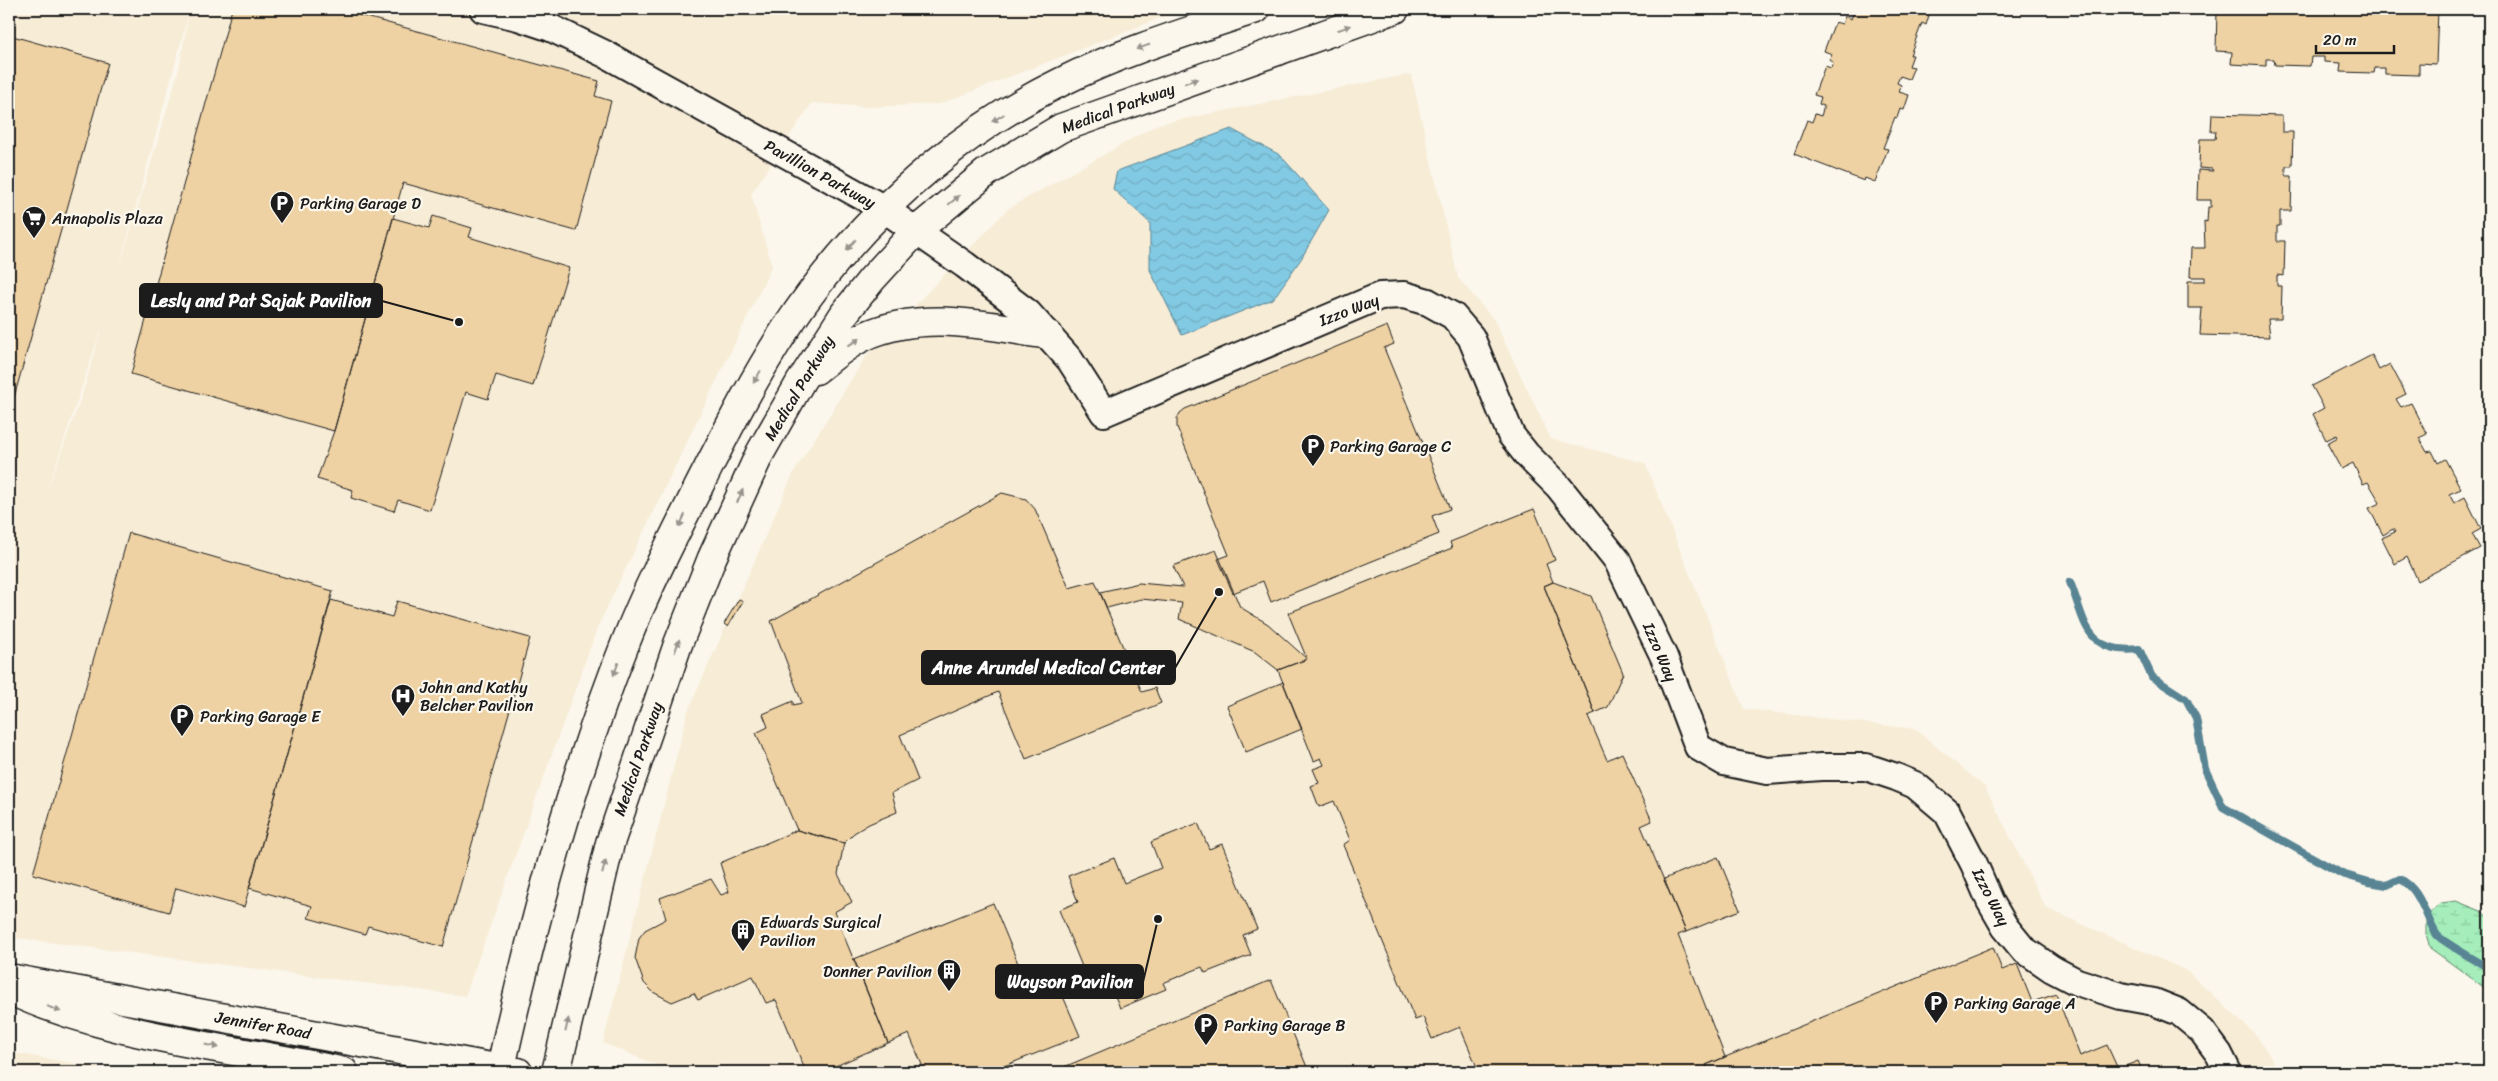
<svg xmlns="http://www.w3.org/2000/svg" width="2498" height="1081" font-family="Sriracha,sans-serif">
	<defs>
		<pattern id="wetland-marsh" width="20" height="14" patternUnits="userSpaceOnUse" patternTransform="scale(1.25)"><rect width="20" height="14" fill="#a5eebb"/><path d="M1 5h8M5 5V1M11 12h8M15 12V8" fill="none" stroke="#8dcca0"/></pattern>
		<pattern id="water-waves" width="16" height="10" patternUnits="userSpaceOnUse" patternTransform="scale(1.25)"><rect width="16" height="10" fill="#82cae3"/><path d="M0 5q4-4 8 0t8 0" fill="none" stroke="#70adc2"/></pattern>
	</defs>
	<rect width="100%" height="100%" fill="#fbf7ec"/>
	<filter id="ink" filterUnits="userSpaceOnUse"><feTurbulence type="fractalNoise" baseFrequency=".02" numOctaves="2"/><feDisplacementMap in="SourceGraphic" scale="10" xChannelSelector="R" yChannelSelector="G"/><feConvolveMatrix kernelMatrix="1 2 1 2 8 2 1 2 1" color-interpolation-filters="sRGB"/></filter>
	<g filter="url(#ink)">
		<path fill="#f7ecd6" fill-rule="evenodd" d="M9 9H1183L940 104 868 107 812 103 751 194 772 266 598 626 465 996 9 937ZM189 13 179 69 120 266V265ZM103 323 83 392 44 500Z
			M1411 74 1458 278 1494 320 1551 439 1645 463 1744 709 1915 729 1985 787 2046 908 2187 971 2257 1036 2280 1072H674L603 1043 688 711 793 474 866 356 1008 209 1158 124Z
			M9 1052 123 1072H9Z"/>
		<path fill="url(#wetland-marsh)" stroke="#60856c" d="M2456 901 2481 911 2489 918V991L2430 948 2426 934V917L2441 903Z"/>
		<path fill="url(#water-waves)" stroke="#598493" d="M1231 129 1280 155 1329 210 1301 259 1273 299 1182 335 1150 270V223L1113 189 1117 171Z"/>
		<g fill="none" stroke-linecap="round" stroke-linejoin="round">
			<path stroke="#598493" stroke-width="8" d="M2070 582C2085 620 2085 655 2139 649L2152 677 2186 699 2196 718 2205 769 2223 807 2342 874 2369 882 2387 885 2400 879C2421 889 2425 917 2437 935 2442 941 2480 963 2489 968"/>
		</g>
		<path fill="#efd2a3" stroke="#1c1c1c" d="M232 9H337L599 81 595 96 611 101 576 231 403 183 334 431 131 374Z
			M1853 9H1931L1926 25 1922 23 1910 55H1913L1909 66 1914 67 1909 79 1900 76 1897 83 1901 85 1899 92 1909 95 1904 110 1900 109 1897 118 1895 117 1883 148 1888 149 1875 182 1865 178 1864 181 1794 154 1807 120 1812 122 1815 114 1821 116 1824 106 1819 104 1821 97 1814 95 1825 66 1831 68 1833 62 1829 60 1832 54 1824 51 1835 22 1842 24 1845 16 1851 19 1855 9Z
			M2217 9H2438L2436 64 2419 63V75L2385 74V68H2375L2374 73 2340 72 2341 63 2324 62V57H2311L2310 66 2275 65 2274 59H2266V66L2231 64 2232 52 2216 51Z
			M9 35 108 63 9 415Z
			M2212 114 2282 116V132H2293L2292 166H2286V176H2292L2291 211H2280V226H2277V241H2285L2284 276 2277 275V286H2282L2281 319H2268L2270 337 2200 335 2202 308H2188V281H2205V277H2190L2191 248H2205L2204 221 2207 222 2208 207H2211V200H2197L2198 170 2213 171 2212 169 2199 168 2200 139H2215L2216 131H2211Z
			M433 216 472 228 469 237 569 268 533 386 496 375 488 399 466 392 430 510 398 500 394 511 351 498 353 490 317 479 334 431 393 218 429 228Z
			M1387 326 1394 344 1384 348 1450 509 1432 516 1439 534 1271 602 1263 581 1233 593 1218 559 1229 555 1177 427V419L1180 413 1185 409Z
			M2372 355 2379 370 2390 364 2406 394 2396 399 2401 407 2411 403 2427 434 2419 438 2427 452 2432 451 2438 463 2445 459 2461 489 2449 494 2454 503 2465 497 2481 529 2472 534 2480 548 2418 581 2407 557 2395 564 2382 538 2395 532 2393 529 2383 535 2369 508 2380 503 2377 497 2368 482 2363 484 2353 463 2341 469 2327 443 2338 437 2337 435 2326 440 2313 414 2324 408 2312 386Z
			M1002 493 1026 499 1035 509 1069 588 1095 581 1142 692 1155 688 1161 703 1026 759 998 692 900 735 918 780 892 793 897 812 869 824 854 833 844 843 797 830 756 733 768 727 763 714 793 701V705L802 703 771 621Z
			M1534 509 1555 560 1546 564 1553 582 1544 586 1595 713 1588 716 1607 760 1622 753 1652 821 1641 826 1686 932 1678 935 1725 1057 1706 1065 1709 1072H1479L1460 1027 1432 1039 1423 1017 1415 1020 1343 845 1350 840 1334 801 1319 807 1311 786 1319 783 1313 769 1324 765 1321 758 1314 761 1278 670 1307 659 1288 613 1452 548 1450 542Z
			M129 533 333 591 244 907 176 888 169 912 33 874Z
			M1216 550 1240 607 1268 624 1307 659 1278 670 1255 652 1179 619 1182 603 1141 599 1107 608 1100 592 1139 583 1183 587 1173 566Z
			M1553 582 1591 596 1623 673 1608 707 1595 713 1544 586Z
			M739 599 743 601 728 627 724 624Z
			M331 600 392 617 397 601 530 638 443 947 368 926 365 934 308 918 312 906 249 888Z
			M1283 682 1302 729 1246 752 1227 706Z
			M1198 823 1209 849 1222 844 1257 929 1243 935 1251 955 1205 973 1202 967 1163 983 1166 989 1120 1008 1112 989 1094 996 1059 910 1078 902 1068 876 1114 858 1124 883 1161 868 1151 842Z
			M797 830 844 843 838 874 852 902 834 912 888 1043 822 1072H806L776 1000 766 1003 753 976 698 1000 694 993 672 1002 653 992 644 983 635 958 639 938 645 930 666 919 660 898 711 879 721 895 729 892 720 863Z
			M1718 857 1740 910 1686 932 1664 879Z
			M993 903 1032 997 1059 987 1080 1036 989 1072H925L909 1034 888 1043 854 959Z
			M1993 947 2002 970 2017 964 2032 1002 2056 994 2080 1056 2107 1045 2118 1069 2138 1061 2143 1072H1709L1706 1065Z
			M1271 980 1309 1072H1052Z"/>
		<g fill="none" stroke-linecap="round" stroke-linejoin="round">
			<defs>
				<path id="minor" d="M483 9 518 17 551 28 605 54 883 208 965 265 1028 313 1070 360 1104 413 1380 296 1404 295 1428 302 1453 316 1471 337 1511 435 1527 455 1558 486 1617 560 1664 657 1698 747 1724 762 1767 771 1821 767H1866L1896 777 1915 785 1947 812 1974 864 1990 901 2005 927 2023 949 2052 969 2077 982 2121 996 2154 1002 2179 1012 2202 1031 2219 1054 2228 1072"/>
				<path id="secondary" d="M816 370C831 358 846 345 863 337 923 309 987 326 1049 335
					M9 978 518 1072
					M9 990C114 1039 232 1047 344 1072
					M500 1072C532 925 571 779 627 639 648 586 675 534 701 482 727 431 753 379 785 330 825 269 876 212 933 165 971 133 1016 104 1061 82 1123 51 1190 31 1256 9
					M556 1072 610 843 678 644 712 558 760 453 801 381 844 314 872 279 916 231 987 172 1061 128 1395 9"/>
			</defs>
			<use href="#minor" stroke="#1c1c1c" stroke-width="30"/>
			<use href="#secondary" stroke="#1c1c1c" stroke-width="31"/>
			<use href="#minor" stroke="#fbf7ec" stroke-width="26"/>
			<use href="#secondary" stroke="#fbf7ec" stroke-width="28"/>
		</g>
		<defs><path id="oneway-solid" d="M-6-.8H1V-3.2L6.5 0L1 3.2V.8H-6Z" transform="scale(1.25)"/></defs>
		<g fill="#97948e">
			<use href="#oneway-solid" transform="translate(1344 28) rotate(-19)"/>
			<use href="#oneway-solid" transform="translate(1143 47) rotate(161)"/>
			<use href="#oneway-solid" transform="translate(1191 81) rotate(-19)"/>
			<use href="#oneway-solid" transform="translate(998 118) rotate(148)"/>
			<use href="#oneway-solid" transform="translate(954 200) rotate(-40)"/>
			<use href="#oneway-solid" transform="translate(851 245) rotate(131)"/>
			<use href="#oneway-solid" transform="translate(854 342) rotate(-31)"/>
			<use href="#oneway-solid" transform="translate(757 377) rotate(121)"/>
			<use href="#oneway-solid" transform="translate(740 496) rotate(-66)"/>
			<use href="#oneway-solid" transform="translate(682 521) rotate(115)"/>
			<use href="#oneway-solid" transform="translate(677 646) rotate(-70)"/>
			<use href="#oneway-solid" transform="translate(616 669) rotate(111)"/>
			<use href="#oneway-solid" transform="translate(604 867) rotate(-76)"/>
			<use href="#oneway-solid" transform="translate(54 1009) rotate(22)"/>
			<use href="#oneway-solid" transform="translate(567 1025) rotate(-77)"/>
			<use href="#oneway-solid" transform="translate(212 1046) rotate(11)"/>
		</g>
	</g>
	<defs>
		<symbol id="parking-pin" viewBox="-11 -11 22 30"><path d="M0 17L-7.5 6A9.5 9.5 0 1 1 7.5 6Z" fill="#1c1c1c" stroke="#fbf7ec"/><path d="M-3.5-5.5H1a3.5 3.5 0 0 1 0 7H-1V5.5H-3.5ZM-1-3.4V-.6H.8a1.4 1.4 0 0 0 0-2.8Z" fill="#fff"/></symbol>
		<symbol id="supermarket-pin" viewBox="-11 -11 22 30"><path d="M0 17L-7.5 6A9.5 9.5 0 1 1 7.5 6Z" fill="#1c1c1c" stroke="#fbf7ec"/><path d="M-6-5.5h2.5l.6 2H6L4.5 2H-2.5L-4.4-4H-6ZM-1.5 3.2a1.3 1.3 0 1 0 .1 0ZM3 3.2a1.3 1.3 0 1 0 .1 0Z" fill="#fff"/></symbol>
		<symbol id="hospital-pin" viewBox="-11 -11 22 30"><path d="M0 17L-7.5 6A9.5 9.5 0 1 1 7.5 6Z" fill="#1c1c1c" stroke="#fbf7ec"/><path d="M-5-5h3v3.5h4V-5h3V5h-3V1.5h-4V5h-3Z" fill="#fff"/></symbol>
		<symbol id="building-pin" viewBox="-11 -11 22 30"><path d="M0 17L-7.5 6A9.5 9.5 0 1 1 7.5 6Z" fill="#1c1c1c" stroke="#fbf7ec"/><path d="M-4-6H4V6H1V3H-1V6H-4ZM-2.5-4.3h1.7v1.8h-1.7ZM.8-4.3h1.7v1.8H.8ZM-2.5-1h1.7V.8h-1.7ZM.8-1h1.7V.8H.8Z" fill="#fff"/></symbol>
	</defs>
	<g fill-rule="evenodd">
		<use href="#parking-pin" x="268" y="189" width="28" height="38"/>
		<use href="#supermarket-pin" x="20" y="204" width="28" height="38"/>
		<use href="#parking-pin" x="1299" y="432" width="28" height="38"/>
		<use href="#hospital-pin" x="389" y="682" width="28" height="38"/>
		<use href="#parking-pin" x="168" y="702" width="28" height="38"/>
		<use href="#building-pin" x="729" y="917" width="28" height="38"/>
		<use href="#building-pin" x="935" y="957" width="28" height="38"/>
		<use href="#parking-pin" x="1922" y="989" width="28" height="38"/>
		<use href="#parking-pin" x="1192" y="1011" width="28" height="38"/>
	</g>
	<g text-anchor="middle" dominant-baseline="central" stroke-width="4.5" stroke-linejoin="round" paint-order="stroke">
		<g font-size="16" fill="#1c1c1c" stroke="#fbf7ec">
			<text transform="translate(1118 108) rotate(-20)">Medical Parkway</text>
			<text transform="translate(820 174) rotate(29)">Pavillion Parkway</text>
			<text transform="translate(1349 310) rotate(-21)">Izzo Way</text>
			<text transform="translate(799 388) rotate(-59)">Medical Parkway</text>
			<text transform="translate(1660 652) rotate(67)">Izzo Way</text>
			<text transform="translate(638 759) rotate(-71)">Medical Parkway</text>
			<text transform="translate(1991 897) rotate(63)">Izzo Way</text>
			<text transform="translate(263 1025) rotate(10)">Jennifer Road</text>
		</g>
		<g font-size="16" fill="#1c1c1c" stroke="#fbf7ec" text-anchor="start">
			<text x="300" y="203">Parking Garage D</text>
			<text x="52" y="218">Annapolis Plaza</text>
			<text x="1330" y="446">Parking Garage C</text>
			<text x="420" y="687">John and Kathy<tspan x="420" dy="18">Belcher Pavilion</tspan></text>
			<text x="200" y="716">Parking Garage E</text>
			<text x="760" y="922">Edwards Surgical<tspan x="760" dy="18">Pavilion</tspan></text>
			<text x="932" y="971" text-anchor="end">Donner Pavilion</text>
			<text x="1954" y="1003">Parking Garage A</text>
			<text x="1224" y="1025">Parking Garage B</text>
		</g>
	</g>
	<path fill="none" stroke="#1c1c1c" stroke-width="2" d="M459 322L382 301M1219 592L1175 668M1158 919L1143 982"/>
	<g fill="#1c1c1c" stroke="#fbf7ec" stroke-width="2">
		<circle cx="459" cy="322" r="5"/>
		<circle cx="1219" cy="592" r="5"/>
		<circle cx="1158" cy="919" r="5"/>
	</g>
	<g fill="#1c1c1c" stroke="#1c1c1c" stroke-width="2">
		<rect x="140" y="284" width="242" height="33" rx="5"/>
		<rect x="922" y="651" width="253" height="33" rx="5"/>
		<rect x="996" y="965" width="147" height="33" rx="5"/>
	</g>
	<g font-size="18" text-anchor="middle" font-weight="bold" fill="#fff">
		<text x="261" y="307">Lesly and Pat Sajak Pavilion</text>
		<text x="1048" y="674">Anne Arundel Medical Center</text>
		<text x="1070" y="988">Wayson Pavilion</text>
	</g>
	<rect width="2498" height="1081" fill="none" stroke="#fbf7ec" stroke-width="30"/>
	<rect x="15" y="15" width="2468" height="1051" fill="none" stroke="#1c1c1c" stroke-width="2" filter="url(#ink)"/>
	<path d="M2316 45v8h78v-8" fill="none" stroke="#1c1c1c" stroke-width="2.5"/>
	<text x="2323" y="45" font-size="15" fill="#1c1c1c" stroke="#fbf7ec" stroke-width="4" paint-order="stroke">20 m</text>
</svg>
